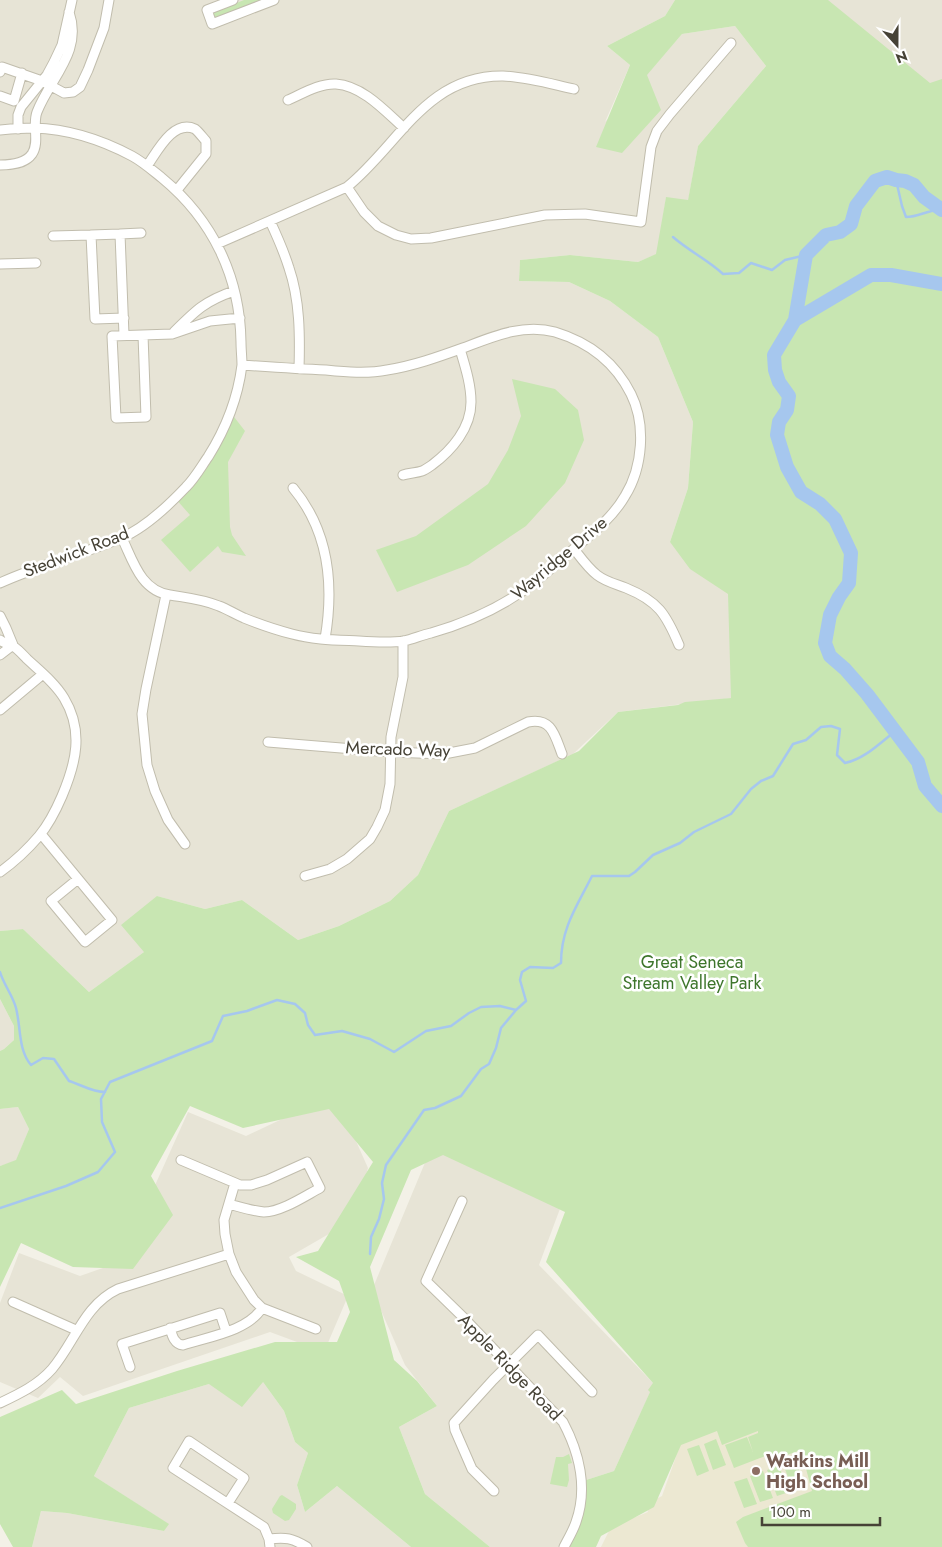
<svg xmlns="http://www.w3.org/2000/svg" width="942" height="1547" font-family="Jost,sans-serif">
	<rect width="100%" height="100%" fill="#f3f1e7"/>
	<path fill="#e7e4d6" d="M0 0H675L665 16 607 46 630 65 605 122 682 34 735 26 766 66 698 146 688 201 666 198 657 254 638 262 570 255 520 260 519 281 569 282 610 301 658 337 693 422 688 488 670 542 734 598 732 698 618 712 573 754 449 811 418 875 390 901 339 926 298 940 242 900 205 909 157 896 144 952 89 992 23 929 0 931Z
		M827 0H942V82L911 94Z
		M0 999 14 1026V1040L4 1049 0 1051Z
		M335 1094 368 1168 353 1220 289 1257 296 1271 348 1296 324 1352 270 1332 83 1396 60 1377 38 1398 0 1382V1303L19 1253 80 1276 137 1256 152 1192 188 1112 246 1136Z
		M18 1107 29 1129 16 1161 0 1166V1109Z
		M434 1141 564 1198 539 1265 654 1384 614 1471 583 1481 577 1512 562 1547H490L425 1494 399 1427 437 1406 405 1365 372 1290Z
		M263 1382 284 1411 295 1442 308 1453 297 1485 305 1512 337 1486 411 1547H32L41 1511 67 1513 164 1531 168 1524 94 1476 129 1408 209 1384Z"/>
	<path fill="#ece8d2" d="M694 1406 808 1445 938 1547H601L611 1527 648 1512 646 1504 662 1496Z"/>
	<path fill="#c8e6b2" d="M244 0H263L217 18H214L213 14 214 12Z
		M675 0H828L930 83 942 79V1547H748L745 1543 736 1522 743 1517 812 1491 801 1450 770 1461 768 1455 734 1468 725 1445 747 1437 753 1452 748 1437 758 1433V1431L722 1445 717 1431 681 1445 654 1507 601 1536 596 1547H567L583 1481 614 1471 650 1392 648 1390 653 1383 546 1262 565 1212 443 1155 411 1170 370 1267 394 1360 417 1381 437 1406 399 1427 425 1494 490 1547H411L337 1486 305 1512 297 1485 308 1453 295 1442 284 1411 263 1382 242 1407 209 1384 129 1408 94 1476 169 1524 164 1531 67 1513 41 1511 32 1547H13L0 1524V1417L62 1390 76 1404 177 1371 275 1342H337L350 1312 339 1281 296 1257 318 1251 373 1162 329 1109 243 1128 190 1106 151 1176 173 1215 133 1269 73 1267 21 1243 0 1287V1166L16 1160 29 1129 18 1107 0 1109V1051L4 1049 14 1040V1026L0 999V931L23 929 89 992 144 952 121 925 157 896 205 909 242 900 298 940 339 926 390 901 418 875 449 811 579 751 618 712 678 705 685 702 731 698 728 594 690 569 670 542 688 488 693 422 658 337 610 301 569 282 519 281 520 260 570 255 638 262 656 254 666 197 688 200 698 146 766 66 735 26 682 34 647 75 661 110 622 153 596 147 630 65 607 46 665 16Z
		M512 379 555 389 578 410 584 440 565 483 526 526 468 565 397 592 376 550 416 536 488 484 508 450 521 416Z
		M231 413 245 431 228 462 230 527 232 535 246 556 222 552 218 546 190 572 161 540 190 515 175 498 192 481Z
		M716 1439 726 1465 713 1470 704 1444Z
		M699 1445 709 1471 697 1476 687 1449Z
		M569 1454 572 1463 568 1464 569 1480 567 1487 550 1484 556 1457H563Z
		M795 1459 805 1486 793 1490 783 1464Z
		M779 1466 789 1492 777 1496 767 1470Z
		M763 1471 773 1498 760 1502 750 1476Z
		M747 1478 757 1504 744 1508 734 1482Z
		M282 1495 296 1504V1509L289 1520 285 1521 273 1513 272 1509 280 1496Z"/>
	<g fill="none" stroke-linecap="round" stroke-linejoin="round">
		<path stroke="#a6c7ee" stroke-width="2.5" d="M896 180 902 206 906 217C919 217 927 210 940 210
			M673 237C689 251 708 260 723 274L739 273 751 263 772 270 785 260 806 255
			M0 972C4 985 13 996 16 1008 21 1027 18 1050 31 1065L43 1058 54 1059 69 1081C82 1085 92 1092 105 1092
			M0 1208 66 1186 98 1172 115 1152 102 1122 101 1099 110 1082 212 1041 223 1016 247 1011 277 1000 295 1004 305 1013 308 1025 315 1035 342 1031 370 1039 394 1052 426 1031 451 1026 469 1013 481 1007 500 1006 516 1010 526 1001 520 980 522 972 530 967 553 968 561 963C561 928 577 906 592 876H629L635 872 653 855 680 843 694 832 731 814 751 789 761 781 773 776 793 744 806 740 821 727 831 726 840 729 837 755 845 763C864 759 879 744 894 732
			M370 1254 371 1237 379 1219 384 1199 382 1183 386 1165 424 1110 435 1108 461 1096 481 1069 489 1064 496 1048 501 1028 516 1010"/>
		<path stroke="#a6c7ee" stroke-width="14" d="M942 210 924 197 914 185 905 181 896 180 887 177 875 181 856 206 851 224 840 232 826 235 806 255 795 320 774 355 775 370 779 382 789 396 787 410 779 422 777 435 787 467 801 492 820 504 835 519 851 553 849 583 839 597 830 615 825 643 830 656 845 669 867 694 918 762 925 786 942 806
			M795 320 871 275H891L942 284"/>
		<defs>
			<path id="minor" d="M233 0 207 10 212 24 274 0
				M0 72 2 67 42 81 64 93 73 92 80 87 88 70 104 28 109 0
				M0 96 14 101 22 73
				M288 100C302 94 320 83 336 84 363 86 385 111 404 128
				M18 129V115L21 107 47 75 54 62 62 45 72 0
				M0 130C11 129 23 128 34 128 68 129 102 140 132 156 143 162 152 170 162 178 213 220 240 277 241 342 241 350 242 358 242 365 238 397 225 430 208 457 201 467 195 478 186 487 169 505 143 529 121 538 81 555 39 565 0 583
				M0 165C11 165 25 164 32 154 40 142 32 125 37 112 50 78 83 52 69 12
				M147 166C157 152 173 119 195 129 199 132 203 138 206 141V154L177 190
				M347 187 364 212 378 226 396 235 411 239 431 238 545 215 585 214 641 222 651 147 657 131 670 114 731 43
				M270 221C277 236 284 252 289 268 300 300 300 336 299 369
				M120 234 141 233
				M53 236 91 235
				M217 244 347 187C399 145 426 75 503 76 527 77 551 84 574 89
				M0 264 36 263
				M124 318 95 319 91 235 120 234 124 335
				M174 332C196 310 205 301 234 291
				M143 335 146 417 116 418 112 336 172 334 210 321 240 318
				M403 475C409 473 416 473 422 471 425 470 429 467 432 465 452 450 471 428 471 402 471 384 465 366 460 349
				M293 488C329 531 334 586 325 639
				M122 538C133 561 141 591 170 595 188 598 202 599 219 606 227 609 235 614 244 618 259 624 276 630 292 634 314 640 337 640 359 641 373 642 390 643 404 641 413 639 422 635 431 633 469 622 505 606 536 581 549 571 562 559 575 548 593 533 613 517 625 496 643 467 646 424 631 394 615 362 588 342 555 332 523 323 492 337 463 348 438 357 413 366 387 370 367 374 346 372 326 370 298 369 270 367 242 365
				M574 549C581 558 588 568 597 575 606 582 616 584 626 588 658 601 666 614 679 645
				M166 595 146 689 142 714 147 765 155 791 168 820 185 844
				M0 616 6 628 13 645
				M0 640C4 644 9 643 13 646 19 650 23 655 27 659 40 671 55 683 64 698 84 731 76 763 62 796 56 810 49 824 39 836 28 849 14 862 0 872
				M0 655 13 645
				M0 710 43 674
				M268 742 390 752 444 754 475 748 528 722C552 717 555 736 562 754
				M41 834 112 920 85 942 51 901 78 879
				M305 876 330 869 347 859 370 839 377 827 385 810 390 784 391 737 403 677V641
				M181 1160 240 1185H251L267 1180 307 1162 320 1188C305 1196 281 1212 264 1212 252 1211 240 1207 229 1204
				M235 1183 224 1220 225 1234 229 1254 236 1272 254 1300 262 1308 316 1329
				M462 1201 426 1281 464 1318 563 1422C579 1452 588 1488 576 1522 573 1531 568 1539 564 1547
				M13 1302 76 1330
				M170 1328C172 1335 174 1344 183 1345 208 1337 248 1331 262 1308
				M130 1367 122 1344 220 1313 226 1331
				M0 1403C19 1394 38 1385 52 1369 75 1342 84 1305 118 1289L229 1254
				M494 1491 472 1469 455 1430 454 1423 493 1380 538 1335 592 1392
				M228 1503 244 1478 189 1441 173 1468 264 1527 269 1539 270 1547
				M269 1539C286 1537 292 1538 307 1547"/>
		</defs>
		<use href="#minor" stroke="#c1bdad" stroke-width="11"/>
		<use href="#minor" stroke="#fff" stroke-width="9"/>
	</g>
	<circle fill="#8d6e63" stroke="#fff" stroke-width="2" cx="756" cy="1471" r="5"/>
	<g text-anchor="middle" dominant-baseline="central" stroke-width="5" stroke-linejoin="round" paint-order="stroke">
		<g font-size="18" fill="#464236" stroke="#fff">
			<text transform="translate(76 552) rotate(-21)">Stedwick Road</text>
			<text transform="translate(559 558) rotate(-40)">Wayridge Drive</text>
			<text transform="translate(398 749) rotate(2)">Mercado Way</text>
			<text transform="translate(510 1367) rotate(46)">Apple Ridge Road</text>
		</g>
		<g font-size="18" fill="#3e762c" stroke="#fff">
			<text x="692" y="962">Great Seneca<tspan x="692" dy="21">Stream Valley Park</tspan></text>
		</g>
		<g font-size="18" font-weight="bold" fill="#785e54" stroke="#fff" text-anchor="start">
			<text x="766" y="1461">Watkins Mill<tspan x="766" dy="21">High School</tspan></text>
		</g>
	</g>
	<g transform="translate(897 45) rotate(159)" stroke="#ffffff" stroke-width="4" paint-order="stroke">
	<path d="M0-4L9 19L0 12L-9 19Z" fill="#464236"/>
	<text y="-8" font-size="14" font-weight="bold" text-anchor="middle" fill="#464236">N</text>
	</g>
	<path d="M762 1517v8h118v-8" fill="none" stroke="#464236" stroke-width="2.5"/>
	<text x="770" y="1517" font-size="15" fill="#464236" stroke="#ffffff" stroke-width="4" paint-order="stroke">100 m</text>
</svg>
